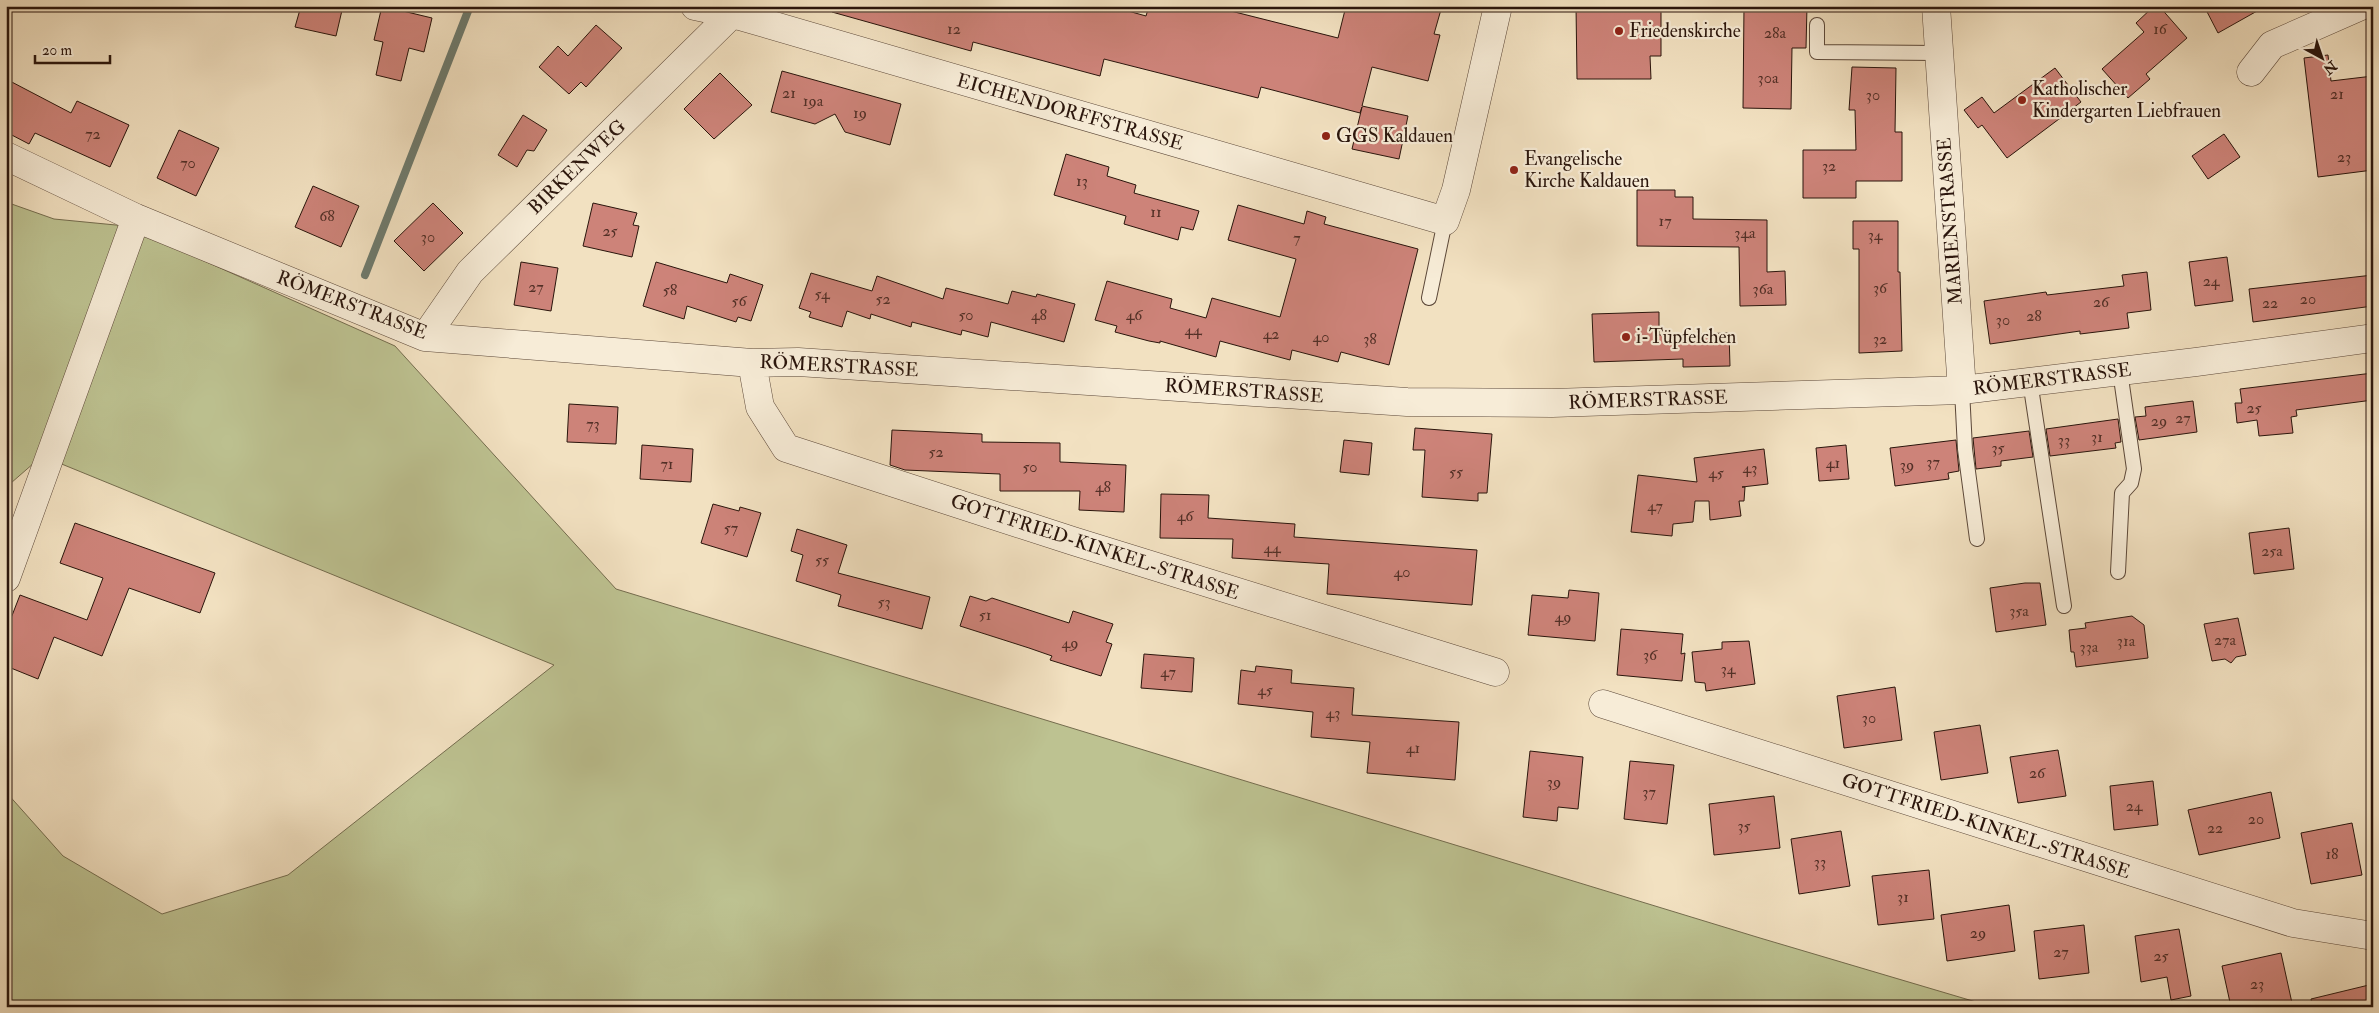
<svg xmlns="http://www.w3.org/2000/svg" width="2379" height="1013" font-family="'IM FELL Double Pica',serif">
	<rect width="100%" height="100%" fill="#f2e1c1"/>
	<filter id="stains"><feTurbulence type="fractalNoise" baseFrequency=".004" numOctaves="4"/><feColorMatrix values="0 0 0 0 .2 0 0 0 0 .09 0 0 0 0 .02 0 0 0 .5 -.17"/></filter>
	<radialGradient id="worn" r=".72"><stop offset=".6" stop-color="#630" stop-opacity="0"/><stop offset="1" stop-color="#630" stop-opacity=".3"/></radialGradient>
	<path fill="#bdc291" stroke="#746c4e" d="M6 202 54 219 126 226 395 346 616 589 1760 938 1993 1007H6V792L63 856 162 914 288 875 554 665 42 456 11 483 6 508Z"/>
	<g fill="none" stroke-linecap="round" stroke-linejoin="round">
		<path stroke="#6e7a6d" stroke-width="8" d="M365 275 470 6"/>
	</g>
	<path fill="#cd8379" stroke="#2a150c" d="M301 6H343L336 36 295 27Z
		M382 6 432 18 424 52 409 48 401 81 376 75 383 42 374 40Z
		M833 6H1110L1146 16 1149 6H1211L1338 38 1346 6H1442L1434 34 1440 35 1428 81 1372 67 1362 106 1408 116 1399 159 1352 149 1362 107 1360 113 1261 87 1258 98 1104 59 1100 76 973 42 971 51 832 12Z
		M1576 6H1661V56H1650L1651 79H1577Z
		M1744 6H1807L1806 48H1792L1791 109 1743 108Z
		M2154 6H2159L2187 38 2146 74 2150 79 2128 98 2102 69 2144 32 2136 23Z
		M2204 6H2266L2218 33Z
		M596 25 622 48 586 87 581 82 569 94 539 67 558 46 568 56Z
		M2328 55 2331 81 2373 76V170L2318 177 2304 58Z
		M1852 67 1896 68 1895 132H1902V181H1856V198H1803V150H1856L1855 110H1849Z
		M2055 68 2081 102 2073 108 2068 116 2059 119 2007 158 1982 125 1978 128 1964 110 1982 97 1994 113Z
		M782 71 901 104 890 145 845 132 835 114 815 124 771 112Z
		M720 73 752 105 714 139 684 109Z
		M6 79 71 113 77 101 129 125 110 167 35 133 29 144 6 132Z
		M523 115 547 130 534 151 527 150 517 167 498 155Z
		M179 130 219 148 196 196 157 178Z
		M2224 134 2240 157 2208 179 2192 156Z
		M1066 154 1109 167 1107 176 1136 185 1134 193 1199 211 1193 230 1181 227 1178 240 1124 224 1126 216 1054 195Z
		M313 186 359 206 341 247 295 227Z
		M1637 190H1675V197H1693V219L1767 220V272L1785 271 1786 305 1740 306 1739 247 1637 246Z
		M433 203 463 233 424 271 394 241Z
		M593 203 637 213 633 225 639 226 632 257 583 246Z
		M1238 205 1304 224 1307 211 1326 217 1324 224 1418 249 1389 365 1341 352 1338 362 1292 350 1290 360 1220 341 1216 357 1160 341V343L1149 341 1115 332 1117 326 1095 320 1107 281 1172 299 1170 308 1206 318 1212 298 1280 317 1296 259 1228 240Z
		M1853 221H1898V272H1900L1902 351 1859 353V249H1853Z
		M2227 257 2233 301 2195 306 2189 262Z
		M521 262 558 268 551 311 514 305Z
		M656 262 727 283 730 274 763 285 751 321 738 317 736 322 687 306 684 319 643 306Z
		M2147 272 2151 310 2127 313 2129 328 2080 334V331L1990 344 1984 301 2046 292 2047 295 2124 286 2122 275Z
		M811 273 872 291 877 276 943 299 946 288 1008 304 1012 291 1036 297 1037 294 1075 304 1064 342 991 322 988 337 962 330 961 335 912 322 911 327 871 314 870 319 847 311 842 327 809 317 811 312 799 308Z
		M2373 275V306L2253 322 2249 289Z
		M1659 312V335L1729 333 1730 366 1683 367V359L1594 362 1592 314Z
		M2373 373V400L2296 410 2297 416 2291 417 2293 433 2259 436 2257 420 2237 423 2235 403H2242L2240 389Z
		M2193 401 2197 432 2139 440 2135 417 2146 416 2145 407Z
		M569 404 618 407 616 444 567 442Z
		M2118 419 2121 442 2115 443 2116 448 2050 456 2046 429Z
		M1415 428 1492 434 1487 493H1478V501L1422 497 1425 450H1413Z
		M892 430 982 434V442L1060 443V462L1126 465 1124 512 1079 510 1080 491H1000V474L905 470 890 465Z
		M2029 431 2033 457 2001 461V466L1976 469 1973 438Z
		M1344 440 1372 443 1369 475 1340 472Z
		M1956 440 1959 471 1948 473 1949 479 1895 486 1890 448Z
		M642 445 693 449 691 482 640 479Z
		M1846 445 1849 479 1819 481 1816 448Z
		M1764 449 1768 484 1742 487H1745L1744 501H1739L1741 516 1710 520 1709 501H1695L1693 522 1673 524 1672 536 1631 532 1638 475 1697 482 1694 458Z
		M1161 494 1209 495 1208 518 1295 524 1294 537 1477 550 1472 605 1327 594 1329 564 1232 558 1233 539 1160 538Z
		M713 504 739 511 740 507 761 513 747 557 701 543Z
		M75 523 215 573 200 613 129 588 102 656 54 637 38 679 6 666V631L20 595 87 620 103 578 60 563Z
		M2289 528 2294 569 2254 574 2249 533Z
		M797 529 847 545 838 573 930 597 922 629 838 606 841 595 796 581 803 555 791 551Z
		M2025 583H2040L2046 625 1996 632 1990 588Z
		M1569 590 1599 593 1595 641 1528 635 1532 595 1568 598Z
		M970 596 986 601 992 598 1069 623 1073 611 1113 624 1106 642 1112 644 1101 676 1050 660 1052 656 1029 648 960 626Z
		M2132 616 2144 625 2148 658 2076 667 2074 652H2071L2069 630 2086 628 2085 623Z
		M2238 618 2246 655 2236 657 2231 663 2225 659 2212 661 2204 624Z
		M1621 629 1683 634 1681 654 1685 653 1682 681 1617 675Z
		M1749 641 1755 684 1706 691 1705 683 1695 682 1692 652 1722 649V642Z
		M1144 654 1194 658 1192 692 1141 688Z
		M1256 666 1292 670 1291 683 1354 688 1352 715 1459 722 1455 780 1367 773 1370 742 1311 737 1313 712 1238 704 1241 670 1255 672Z
		M1895 687 1902 740 1844 748 1837 696Z
		M1980 725 1988 773 1941 780 1934 732Z
		M2058 750 2066 796 2018 803 2010 757Z
		M1530 751 1583 757 1578 809 1558 807 1557 821 1523 817Z
		M1630 761 1674 765 1667 824 1624 819Z
		M2153 781 2158 825 2114 830 2110 786Z
		M2271 792 2280 838 2199 855 2188 810Z
		M1774 796 1780 848 1714 855 1709 804Z
		M2352 823 2362 875 2311 884 2301 833Z
		M1841 831 1850 886 1799 894 1791 839Z
		M1929 870 1934 919 1878 925 1872 876Z
		M2009 905 2015 951 1947 961 1941 915Z
		M2084 925 2089 973 2039 979 2034 931Z
		M2179 929 2191 996 2171 1000 2167 977 2141 982 2135 936Z
		M2281 953 2292 1003 2274 1007H2231L2222 966Z
		M2373 984V1007H2312L2311 999Z"/>
	<g fill="none" stroke-linecap="round" stroke-linejoin="round">
		<defs>
			<path id="lane" d="M1817 25V52L1938 53
				M1429 298 1445 221
				M2030 381 2064 606
				M1962 390 1965 449 1977 539
				M2118 572 2122 493 2131 483 2134 469 2120 371"/>
			<path id="street" d="M695 6 733 14 1445 221 1456 190 1498 6
				M1936 6 1962 390
				M2251 72 2272 45 2361 6
				M6 156 136 218 425 337 752 363 798 362 1407 402 1552 403 1962 390 2196 362 2373 338
				M425 337 470 272 740 6
				M752 363 760 407 786 448 1073 541 1495 672
				M6 578 136 218
				M1603 704 2293 923 2373 936"/>
		</defs>
		<use href="#lane" stroke="#5c4839" stroke-width="16"/>
		<use href="#street" stroke="#5c4839" stroke-width="29"/>
		<use href="#lane" stroke="#f7ecd7" stroke-width="14"/>
		<use href="#street" stroke="#f7ecd7" stroke-width="28"/>
	</g>
	<g fill="#8f2418" stroke="#f7ecd7" stroke-width="2">
		<circle cx="1619" cy="31" r="5"/>
		<circle cx="2022" cy="100" r="5"/>
		<circle cx="1326" cy="136" r="5"/>
		<circle cx="1514" cy="170" r="5"/>
		<circle cx="1626" cy="337" r="5"/>
	</g>
	<g text-anchor="middle" dominant-baseline="central" stroke-width="4.5" stroke-linejoin="round" paint-order="stroke">
		<g font-size="16" fill="#533027">
			<text x="954" y="29">12</text>
			<text x="2160" y="29">16</text>
			<text x="1775" y="33">28a</text>
			<text x="1768" y="78">30a</text>
			<text x="789" y="93">21</text>
			<text x="2337" y="94">21</text>
			<text x="1873" y="95">30</text>
			<text x="813" y="101">19a</text>
			<text x="860" y="113">19</text>
			<text x="93" y="134">72</text>
			<text x="2344" y="157">23</text>
			<text x="188" y="163">70</text>
			<text x="1829" y="166">32</text>
			<text x="1082" y="181">13</text>
			<text x="1156" y="212">11</text>
			<text x="327" y="216">68</text>
			<text x="1665" y="221">17</text>
			<text x="610" y="231">25</text>
			<text x="1745" y="233">34a</text>
			<text x="1875" y="235">34</text>
			<text x="428" y="237">30</text>
			<text x="1297" y="238">7</text>
			<text x="2211" y="281">24</text>
			<text x="536" y="287">27</text>
			<text x="1880" y="288">36</text>
			<text x="1763" y="289">36a</text>
			<text x="670" y="290">58</text>
			<text x="822" y="294">54</text>
			<text x="883" y="299">52</text>
			<text x="2308" y="299">20</text>
			<text x="739" y="301">56</text>
			<text x="2101" y="302">26</text>
			<text x="2270" y="303">22</text>
			<text x="966" y="315">50</text>
			<text x="1039" y="315">48</text>
			<text x="1134" y="315">46</text>
			<text x="2034" y="316">28</text>
			<text x="2003" y="320">30</text>
			<text x="1193" y="330">44</text>
			<text x="1271" y="334">42</text>
			<text x="1321" y="337">40</text>
			<text x="1370" y="339">38</text>
			<text x="1880" y="339">32</text>
			<text x="2254" y="408">25</text>
			<text x="2183" y="418">27</text>
			<text x="2159" y="421">29</text>
			<text x="593" y="424">73</text>
			<text x="2097" y="437">31</text>
			<text x="2064" y="440">33</text>
			<text x="1998" y="448">35</text>
			<text x="936" y="452">52</text>
			<text x="1933" y="462">37</text>
			<text x="1833" y="463">41</text>
			<text x="667" y="464">71</text>
			<text x="1907" y="465">39</text>
			<text x="1030" y="467">50</text>
			<text x="1750" y="468">43</text>
			<text x="1456" y="472">55</text>
			<text x="1716" y="473">45</text>
			<text x="1103" y="487">48</text>
			<text x="1655" y="506">47</text>
			<text x="1185" y="516">46</text>
			<text x="731" y="528">57</text>
			<text x="1272" y="548">44</text>
			<text x="2272" y="551">25a</text>
			<text x="822" y="560">55</text>
			<text x="1402" y="572">40</text>
			<text x="884" y="602">53</text>
			<text x="2019" y="611">35a</text>
			<text x="985" y="615">51</text>
			<text x="1563" y="617">49</text>
			<text x="2225" y="640">27a</text>
			<text x="2126" y="641">31a</text>
			<text x="1070" y="643">49</text>
			<text x="2089" y="647">33a</text>
			<text x="1650" y="655">36</text>
			<text x="1728" y="669">34</text>
			<text x="1168" y="672">47</text>
			<text x="1265" y="690">45</text>
			<text x="1333" y="713">43</text>
			<text x="1869" y="718">30</text>
			<text x="1413" y="748">41</text>
			<text x="2037" y="773">26</text>
			<text x="1554" y="782">39</text>
			<text x="1649" y="792">37</text>
			<text x="2134" y="806">24</text>
			<text x="2256" y="819">20</text>
			<text x="1744" y="826">35</text>
			<text x="2215" y="828">22</text>
			<text x="2332" y="854">18</text>
			<text x="1820" y="862">33</text>
			<text x="1903" y="897">31</text>
			<text x="1978" y="933">29</text>
			<text x="2061" y="952">27</text>
			<text x="2161" y="956">25</text>
			<text x="2257" y="984">23</text>
		</g>
		<g font-size="19" fill="#2a150c" stroke="#f7ecd7" text-anchor="start">
			<text x="1629" y="31">Friedenskirche</text>
			<text x="2032" y="89">Katholischer<tspan x="2032" dy="22">Kindergarten Liebfrauen</tspan></text>
			<text x="1336" y="136">GGS Kaldauen</text>
			<text x="1524" y="159">Evangelische<tspan x="1524" dy="22">Kirche Kaldauen</tspan></text>
			<text x="1636" y="337">i-Tüpfelchen</text>
		</g>
		<g font-size="19" fill="#2a150c" stroke="#f7ecd7">
			<text transform="translate(1070 112) rotate(16)">EICHENDORFFSTRASSE</text>
			<text transform="translate(577 167) rotate(-44)">BIRKENWEG</text>
			<text transform="translate(1950 221) rotate(-94)">MARIENSTRASSE</text>
			<text transform="translate(352 305) rotate(21)">RÖMERSTRASSE</text>
			<text transform="translate(839 366) rotate(3)">RÖMERSTRASSE</text>
			<text transform="translate(2052 379) rotate(-7)">RÖMERSTRASSE</text>
			<text transform="translate(1244 391) rotate(4)">RÖMERSTRASSE</text>
			<text transform="translate(1648 400) rotate(-2)">RÖMERSTRASSE</text>
			<text transform="translate(1095 547) rotate(18)">GOTTFRIED-KINKEL-STRASSE</text>
			<text transform="translate(1986 826) rotate(18)">GOTTFRIED-KINKEL-STRASSE</text>
		</g>
	</g>
	<rect width="2379" height="1013" fill="none" stroke="#f2e1c1" stroke-width="25"/>
	<rect x="8" y="8" width="2364" height="998" fill="none" stroke="#2a150c" stroke-width="2.5"/>
	<rect x="12" y="12" width="2354" height="988" fill="none" stroke="#2a150c"/>
	<g transform="translate(2322 58) rotate(140)" stroke="#f7ecd7" stroke-width="4" paint-order="stroke">
	<path d="M0-4L9 19L0 12L-9 19Z" fill="#2a150c"/>
	<text y="-8" font-size="14" font-weight="bold" text-anchor="middle" fill="#2a150c">N</text>
	</g>
	<path d="M35 55v8h75v-8" fill="none" stroke="#2a150c" stroke-width="2.5"/>
	<text x="42" y="55" font-size="15" fill="#2a150c" stroke="#f7ecd7" stroke-width="4" paint-order="stroke">20 m</text>
	<rect width="100%" height="100%" filter="url(#stains)"/>
	<rect width="100%" height="100%" fill="url(#worn)"/>
</svg>
